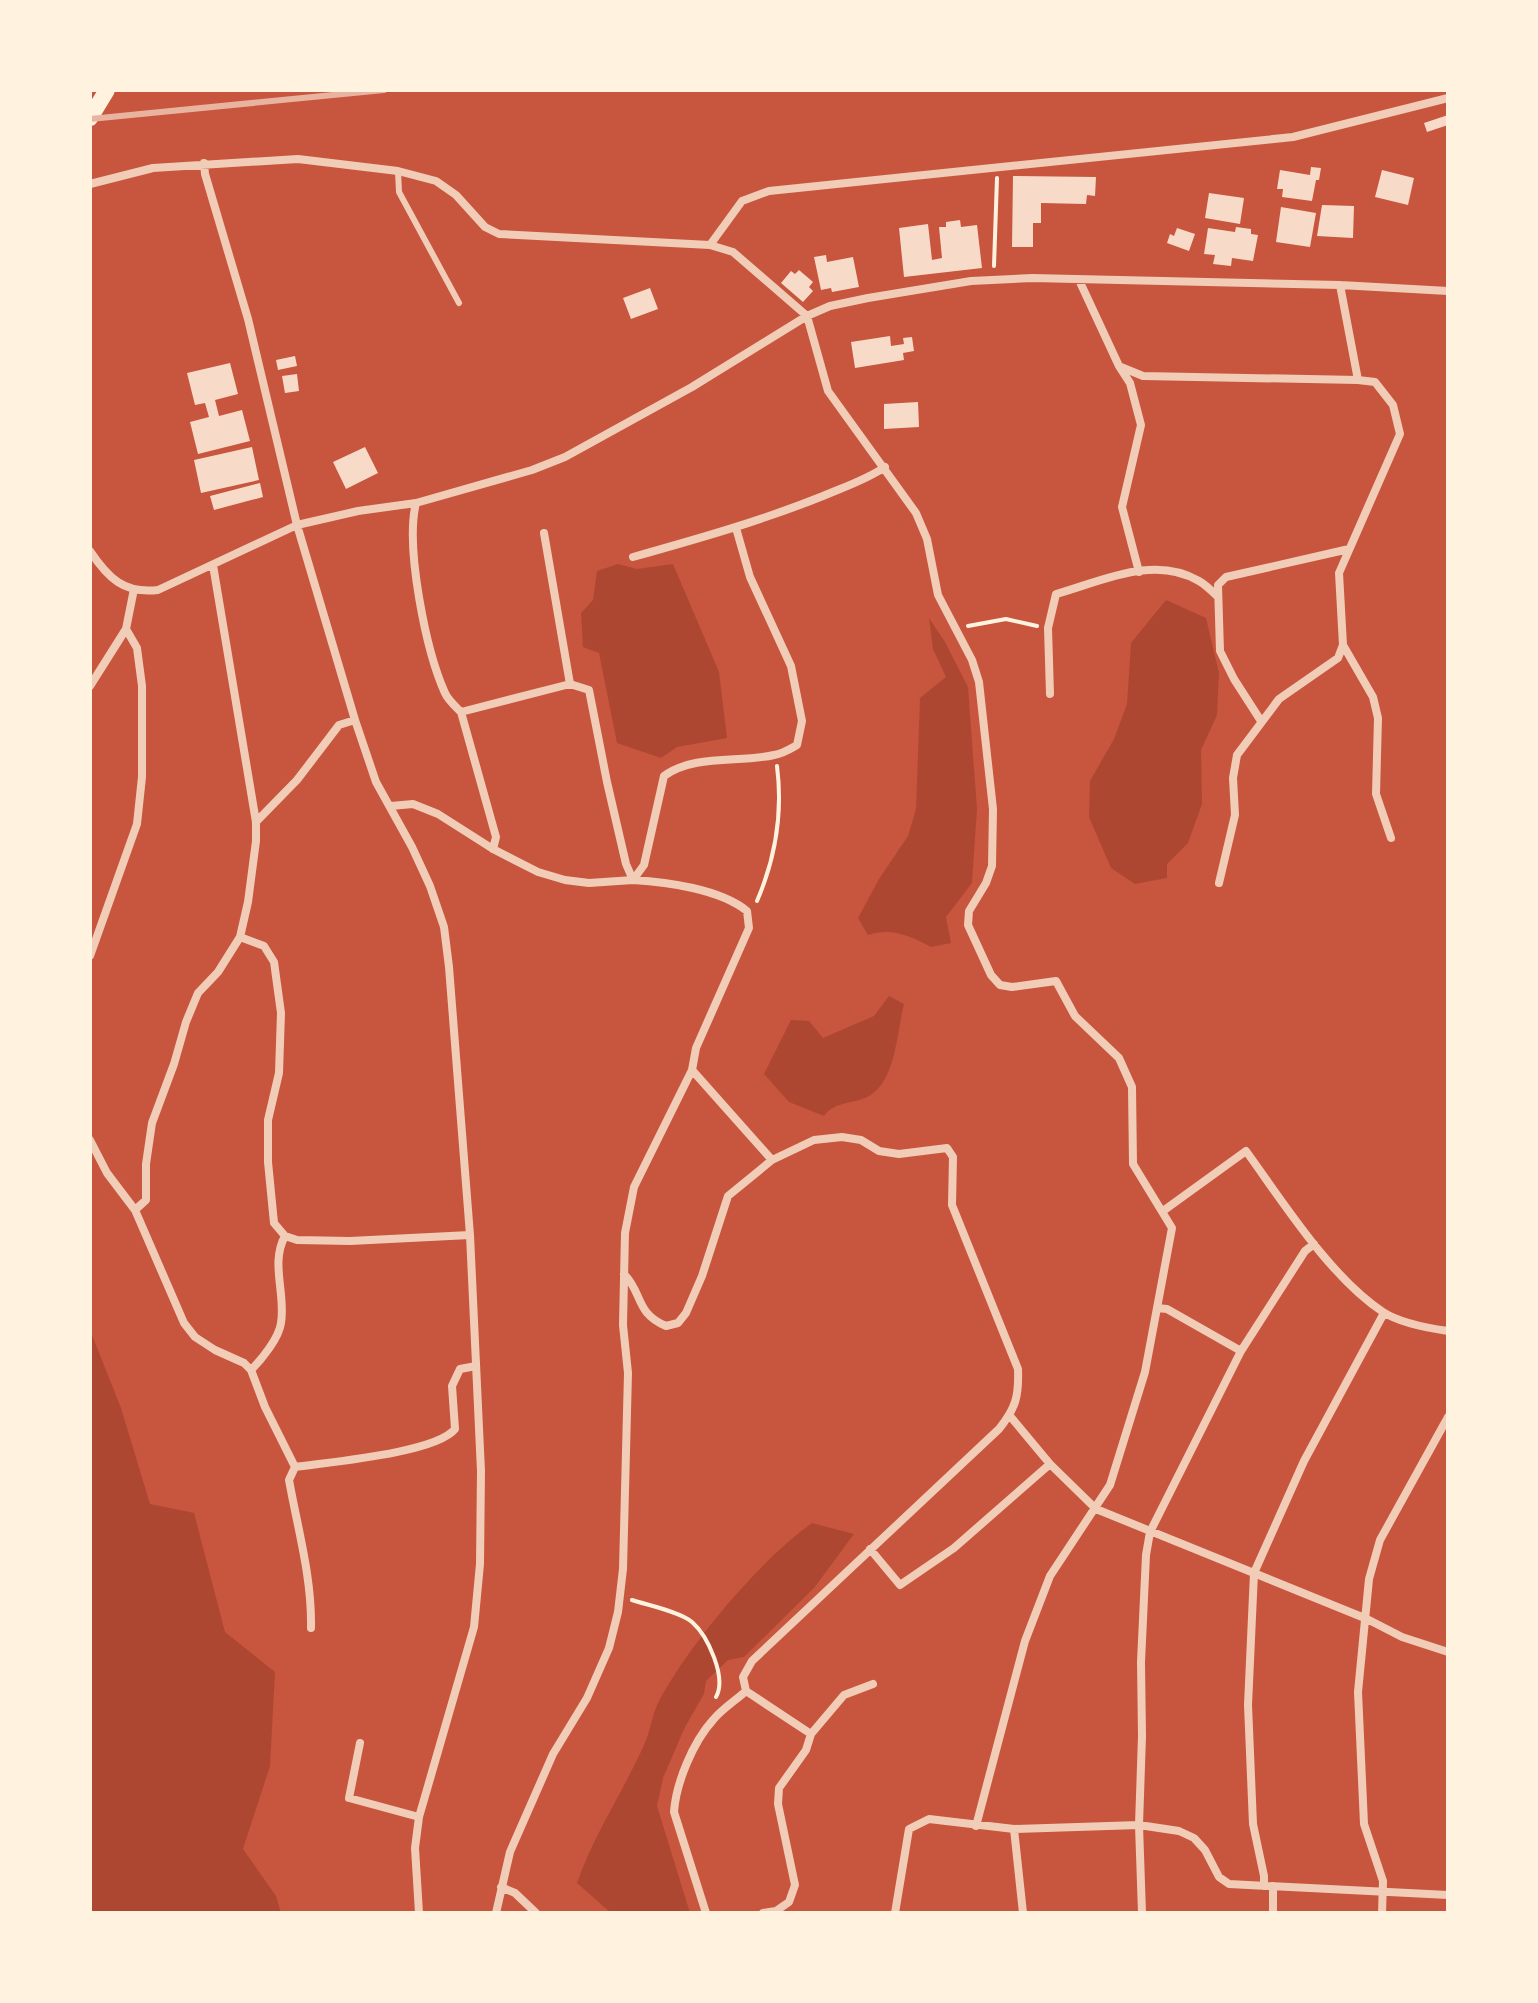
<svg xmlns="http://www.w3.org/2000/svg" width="1538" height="2003" font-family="Spectral,serif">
	<rect width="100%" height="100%" fill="#c8553d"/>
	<path fill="#ae4732" d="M618 564 637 569 673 564 719 672 727 738 677 747 661 758 617 743 599 653 583 647 581 613 593 600 597 571Z
		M1166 600 1206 618 1219 673 1217 715 1201 750 1202 804 1188 843 1167 864V878L1135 884 1111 868 1089 817 1090 781 1114 739 1127 704 1131 643Z
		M929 618 945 642 968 687 977 809 972 883 946 917 951 943 931 947C911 936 891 927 868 935L858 918 879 879 908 836 916 809 920 698 946 677 933 649Z
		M889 996 904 1004C897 1031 896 1081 869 1096 855 1104 834 1101 824 1116L789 1102 764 1074 791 1020 809 1021 823 1038 874 1016Z
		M90 1330 121 1408 150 1504 194 1513 225 1632 275 1672 270 1766 243 1849 276 1896 281 1913H90Z
		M812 1523 854 1534 814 1588 744 1657 728 1660 706 1681 704 1694 685 1727 663 1778 657 1806 690 1913H611L577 1883C594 1834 623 1792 644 1745 651 1730 652 1713 660 1699 692 1641 759 1561 812 1523Z"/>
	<path fill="#f7dbc8" d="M1448 115V125L1427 132 1424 123Z
		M1311 167 1321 168 1319 180H1316L1312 201 1282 197 1283 189H1277L1280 170 1310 175Z
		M1382 170 1414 178 1408 205 1375 197Z
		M1013 176 1096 177 1095 196 1087 195 1086 204 1041 203V223H1033V247H1012Z
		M1209 193 1244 198 1240 224 1205 218Z
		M1322 205 1354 206 1353 238 1317 236Z
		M1281 207 1316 213 1310 247 1276 242Z
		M960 220 961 227 977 225 982 268 904 277 899 228 928 224 932 260 942 258 939 227H946V222Z
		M1236 227 1251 229V234L1258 235 1253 261 1232 258 1231 266 1213 264 1215 255 1204 254 1208 228 1235 232Z
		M1177 228 1195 234 1189 251 1167 243 1170 234 1174 236Z
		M826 255 827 262 853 257 859 287 832 292 831 288 821 290 814 257Z
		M799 270 813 282 809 287 813 291 803 302 781 283 791 271 795 274Z
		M650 288 658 309 631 319 623 298Z
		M890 336 891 346 904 344 903 338 912 337 914 351 903 353 904 360 855 368 851 342Z
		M295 356 297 366 278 370 276 360Z
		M230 363 238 394 215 400 219 416 242 410 250 441 198 454 190 422 209 417 205 403 195 405 187 373Z
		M297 374 299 391 285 393 282 376Z
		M918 402 919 427 884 429V404Z
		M252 447 259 480 201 493 194 460Z
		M365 447 378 473 346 489 333 462Z
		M260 483 263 497 214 510 210 496Z"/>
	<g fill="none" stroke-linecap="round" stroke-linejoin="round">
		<path stroke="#fff3e0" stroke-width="4" d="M994 266 997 178
			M968 626 1006 619 1037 626
			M757 901C776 857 783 813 777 766
			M632 1600C647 1605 681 1612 692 1622 708 1636 727 1678 716 1697"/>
		<path stroke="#f1ccb7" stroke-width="6" d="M398 171 399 192 459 303"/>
		<path stroke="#f1ccb7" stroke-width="8" d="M204 163 205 174 248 319 297 525 355 720 376 782 412 847 430 886 444 927 449 967 470 1235 481 1471 480 1564 474 1627 419 1817 415 1848 419 1913
			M90 184 153 168 298 159 398 171 436 181 456 195 485 227 499 234 710 245 733 252 807 316 828 391 916 513 927 539 938 595 972 660 979 682 993 809 992 866 986 883 969 911 968 925 991 975 1000 985 1012 987 1056 981 1075 1016 1119 1058 1132 1087 1133 1164 1172 1228 1145 1372 1110 1485 1050 1576 1025 1641 976 1826
			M710 245 742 201 769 191 1293 137 1448 98
			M1079 280 1119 366 1130 383 1141 425 1122 507 1139 572
			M1340 285 1358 380 1375 382 1393 405 1400 434 1339 573 1343 645 1373 697 1378 718 1376 794 1391 838
			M1121 367 1143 376 1358 380
			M416 503C405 547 426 651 445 693 448 700 455 706 461 712L496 837 493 849
			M90 551C108 578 124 594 158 590L297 525 358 511 416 503 532 470 565 457 692 387 807 316 830 306 868 298 971 281 1032 278 1340 285 1448 291
			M633 557C697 539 761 521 823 496 844 487 866 480 885 467
			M90 686 126 629
			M1050 694 1048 628 1056 594C1100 582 1154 554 1199 581 1206 585 1212 591 1218 597
			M461 712 570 684
			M1261 721 1234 679 1220 651 1218 585 1226 577 1349 549
			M391 806 413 804 438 814 493 849 538 872 565 880 589 883 633 880 644 865 664 776C694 754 739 763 774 755 782 754 790 749 797 745L802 721 791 666 750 577 736 528
			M256 822 297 780 339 725 355 720
			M1219 883 1235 815 1233 778 1237 755 1279 699 1338 658 1343 645
			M240 937 264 946 274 962 281 1013 279 1073 268 1120V1162L274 1223 285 1236 297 1240 350 1241 470 1235
			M90 956 137 824 142 777V686L137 648 126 629 134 589
			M692 1070 772 1160
			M90 1140 107 1173 135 1210 184 1323 195 1337 215 1350 244 1363 251 1370 265 1407 295 1467 289 1480C298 1530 312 1578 311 1628
			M135 1210 146 1200V1164L152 1123 174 1064 186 1022 198 993 218 972 240 937 248 902 256 841V822L213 565
			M1163 1211 1246 1151C1283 1202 1330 1277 1383 1312 1400 1323 1427 1328 1448 1331
			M624 1274C643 1293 635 1313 666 1326L678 1323 686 1313 702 1276 728 1196 772 1160 814 1140 842 1137 861 1140 879 1151 899 1154 947 1148 953 1157 952 1205 1018 1369C1019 1396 1016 1408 999 1429L752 1661 743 1677 746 1691C735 1701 722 1709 713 1720 693 1742 676 1783 674 1812L706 1913
			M1157 1308 1167 1309 1241 1351
			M251 1370C262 1359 279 1338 281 1323 286 1294 270 1263 285 1236
			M1010 1416 1050 1464 1096 1509 1367 1619 1402 1637 1448 1652
			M295 1467C329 1462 436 1453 455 1429L452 1386 460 1369 476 1366
			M870 1549 900 1585 954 1548 1050 1464
			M746 1691 811 1734
			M360 1743 349 1798 419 1817
			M1014 1829 1023 1913
			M1264 1886V1876L1253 1824 1248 1705 1254 1573 1304 1461 1384 1313
			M1273 1886V1913
			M501 1887 515 1893 536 1913
			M496 1913 510 1852 553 1754 587 1698 609 1648 618 1612 623 1569 628 1373 623 1325 625 1233 634 1187 692 1070 696 1048 749 928 747 911C720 889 667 882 633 880L626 864 607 782 589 690 570 684 544 533
			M763 1913 776 1911 789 1902 795 1885 778 1804 779 1788 806 1750 811 1734 844 1695 873 1684
			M895 1913 909 1829 929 1819 1014 1829 1139 1825 1179 1831 1194 1838 1205 1850 1219 1877 1229 1884 1448 1895
			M1142 1913 1139 1825 1142 1736 1141 1662 1146 1555 1150 1532 1241 1351 1305 1251 1314 1244
			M1382 1913 1383 1881 1364 1824 1358 1692 1369 1579 1380 1540 1448 1417"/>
		<path stroke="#fff3e0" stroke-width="16" d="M90 118 107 90"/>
		<path stroke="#e9b49f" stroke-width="6" d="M90 119 384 90"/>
	</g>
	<rect width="1538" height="2003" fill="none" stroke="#fff3e0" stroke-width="184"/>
</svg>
